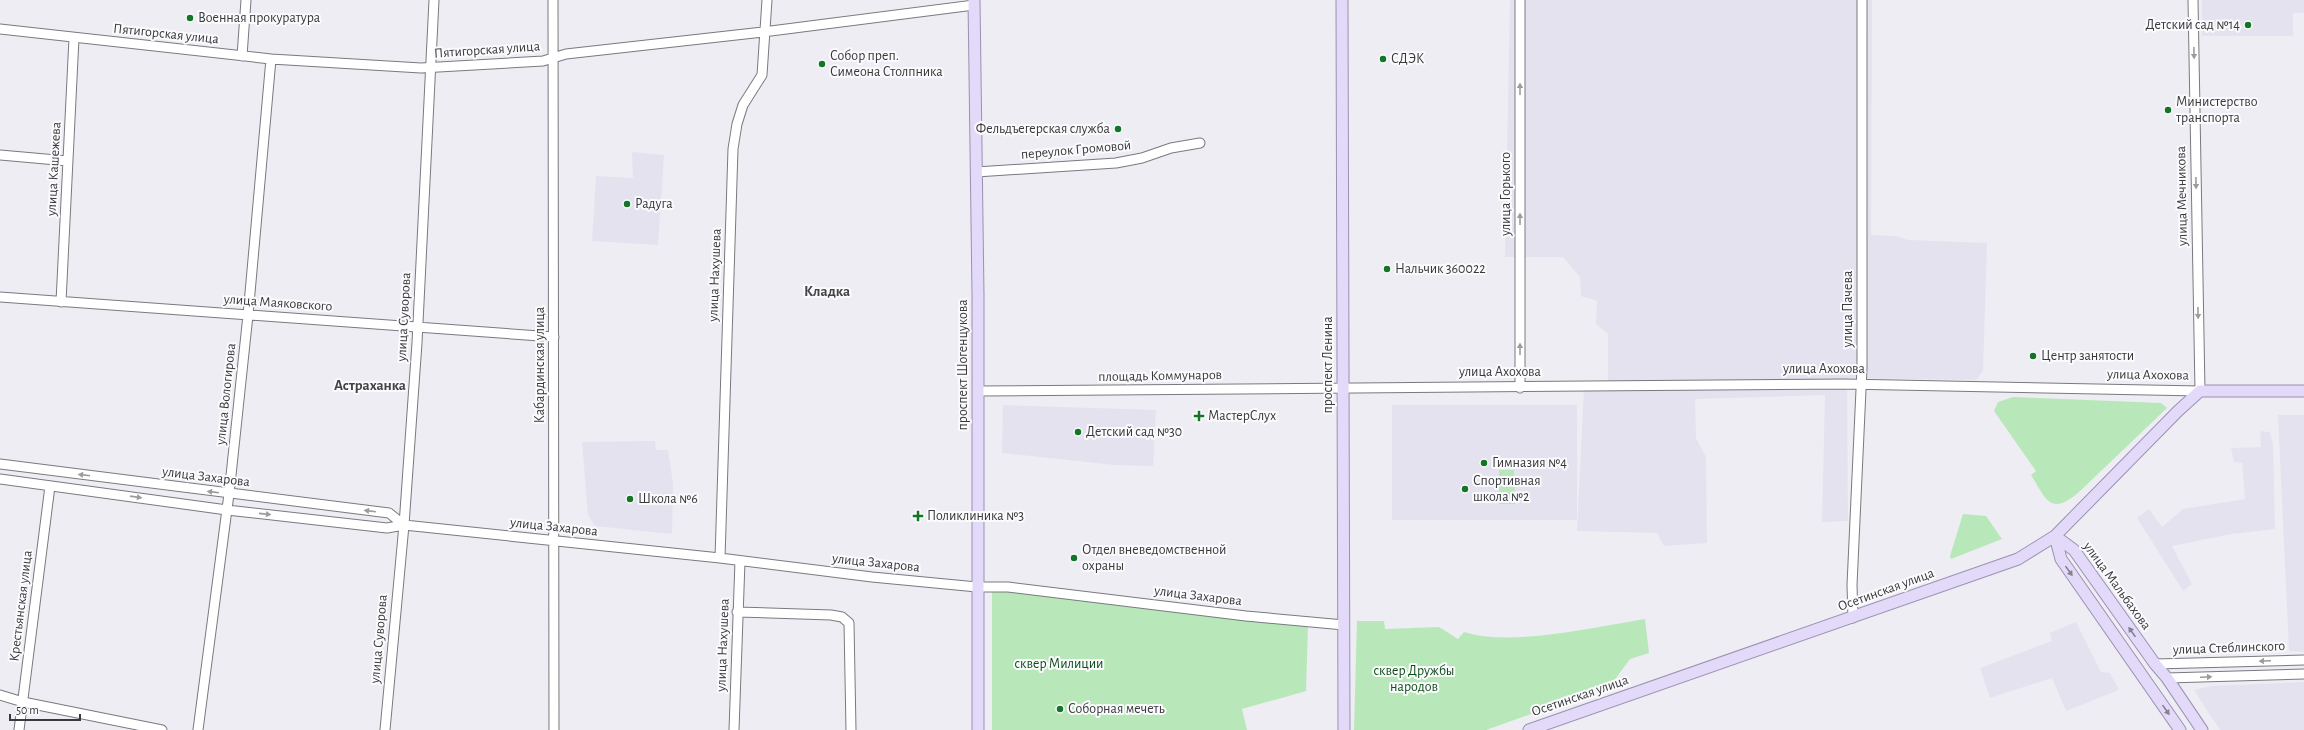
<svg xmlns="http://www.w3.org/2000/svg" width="2304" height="730" font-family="'Alegreya Sans',sans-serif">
	<rect width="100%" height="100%" fill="#eeedf3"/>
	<path fill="#e5e2ef" d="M1510 0H1872L1871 235 1896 236 1909 240 1987 243 1983 371 1976 380 1847 378 1848 521 1822 522 1825 395 1695 399 1696 438 1706 457 1707 543 1664 546 1657 533 1577 531 1584 387 1608 386V334L1596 324 1597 301 1581 296 1580 277 1563 257H1505Z
		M2202 0H2304V13H2293V36H2202Z
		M632 152 664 155 658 245 592 241 596 176 633 178Z
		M1003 405 1156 410 1153 466 1115 465 1002 453Z
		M1392 405H1577V520H1392Z
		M2278 415H2304V652L2289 651Z
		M2260 431 2270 432 2273 444 2275 529 2231 534 2172 546 2192 584 2183 591 2137 518 2149 509 2162 527 2183 509 2245 499 2242 463 2234 462 2231 448 2261 447Z
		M655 441 656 450H668L673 483 672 534 595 526 588 515 582 442Z
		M2076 622 2101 672 2110 673 2119 690 2066 711 2052 678 1990 698 1980 668 2052 641 2050 633Z
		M2304 682V730H2220L2194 690 2211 686Z"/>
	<path fill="#b8e8b9" d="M2013 397 2161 403 2167 408 2079 492C2050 517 2046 499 2031 475L2036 471 1994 411 1998 402Z
		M1499 470H1514L1515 504H1499Z
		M1963 514 1986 516 2002 539 1951 559 1950 556Z
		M992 589 1308 626 1306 691 1242 709 1247 730H992Z
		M1645 619 1649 653 1630 659 1610 686 1486 730H1354L1357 621H1384L1385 629 1439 627 1458 639 1464 632C1512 647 1594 627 1645 619Z"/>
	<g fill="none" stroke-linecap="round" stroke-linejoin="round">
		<defs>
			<path id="minor" d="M553 0 554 730
				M0 29 271 59 421 68 543 61 566 54 763 32 974 5
				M242 56 246 0
				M0 155 68 161
				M976 172 1116 163 1142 158 1171 148 1200 143
				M0 297 554 337
				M61 302 74 38
				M1520 388V0
				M978 391 1845 384 2200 391 2193 0
				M0 464 389 513 404 525
				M0 479 227 510 387 528 404 525 720 558 872 577 977 587H1008L1246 616 1344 625
				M720 558 733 149 737 124 743 105 762 75 767 0
				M737 612 831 615 842 617 849 623 851 730
				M1853 618 1852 585 1862 368V0
				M2155 664 2304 660
				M2167 678 2304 674
				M0 695 23 702 162 730
				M19 730 50 486
				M198 730 229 494 248 315 271 59
				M385 730 404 525 417 343 434 0
				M734 730 740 561"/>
			<path id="major" d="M974 0 978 295V730
				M1342 0 1344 730
				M2055 536 2074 550 2155 664 2167 678 2202 730
				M2055 536 2061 559 2180 730
				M1529 730 2018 559 2055 536 2178 411 2200 391H2304"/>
		</defs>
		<use href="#minor" stroke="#7a797f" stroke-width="11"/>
		<use href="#major" stroke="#9a91b3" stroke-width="13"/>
		<use href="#minor" stroke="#fff" stroke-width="9"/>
		<use href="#major" stroke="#e2daf8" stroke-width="11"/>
	</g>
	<defs><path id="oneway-solid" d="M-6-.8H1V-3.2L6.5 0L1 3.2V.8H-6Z"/></defs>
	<g fill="#9c9c9d">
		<use href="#oneway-solid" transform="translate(2194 53) rotate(89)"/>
		<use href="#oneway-solid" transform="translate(1520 89) rotate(-90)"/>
		<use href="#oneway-solid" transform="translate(2196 183) rotate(89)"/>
		<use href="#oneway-solid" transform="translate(1520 219) rotate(-90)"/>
		<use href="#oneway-solid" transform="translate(2198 313) rotate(89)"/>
		<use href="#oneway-solid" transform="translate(1520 349) rotate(-90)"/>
		<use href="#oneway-solid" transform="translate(84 475) rotate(-173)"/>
		<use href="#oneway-solid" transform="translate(213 492) rotate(-173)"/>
		<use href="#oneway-solid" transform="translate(136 497) rotate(8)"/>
		<use href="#oneway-solid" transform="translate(370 511) rotate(-173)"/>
		<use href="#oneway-solid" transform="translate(265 514) rotate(6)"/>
		<use href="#oneway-solid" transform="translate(2265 661) rotate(178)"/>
		<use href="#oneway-solid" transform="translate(2206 677) rotate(-2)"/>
	</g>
	<g fill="#858190">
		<use href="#oneway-solid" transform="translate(2069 571) rotate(55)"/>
		<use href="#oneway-solid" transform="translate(2132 632) rotate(-125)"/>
		<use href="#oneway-solid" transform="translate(2166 710) rotate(55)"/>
	</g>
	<g fill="#137525" stroke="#fbfbfe" stroke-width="1.5">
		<circle cx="190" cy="18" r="4"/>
		<circle cx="2248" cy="25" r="4"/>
		<circle cx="1383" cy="59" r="4"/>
		<circle cx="822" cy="64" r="4"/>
		<circle cx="2168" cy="110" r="4"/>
		<circle cx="1118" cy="129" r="4"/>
		<circle cx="627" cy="204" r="4"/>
		<circle cx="1387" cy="269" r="4"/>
		<circle cx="2033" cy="356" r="4"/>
		<path d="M1197 410h4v4h4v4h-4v4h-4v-4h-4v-4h4z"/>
		<circle cx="1078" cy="432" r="4"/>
		<circle cx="1484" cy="463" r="4"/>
		<circle cx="1465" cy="489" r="4"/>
		<circle cx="630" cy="499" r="4"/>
		<path d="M916 510h4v4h4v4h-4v4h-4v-4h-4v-4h4z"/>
		<circle cx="1074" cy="558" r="4"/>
		<circle cx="1060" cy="709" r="4"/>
	</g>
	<g text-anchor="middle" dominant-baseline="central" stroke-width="4" stroke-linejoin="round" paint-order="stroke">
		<g font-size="14" fill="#39393b" stroke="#fbfbfe" text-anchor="start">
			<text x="198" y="18">Военная прокуратура</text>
			<text x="2240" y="25" text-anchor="end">Детский сад №14</text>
			<text x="830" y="56">Собор преп.<tspan x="830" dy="16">Симеона Столпника</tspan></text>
			<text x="1391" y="59">СДЭК</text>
			<text x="2176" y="102">Министерство<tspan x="2176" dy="16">транспорта</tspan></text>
			<text x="1110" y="129" text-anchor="end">Фельдъегерская служба</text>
			<text x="635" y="204">Радуга</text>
			<text x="1395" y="269">Нальчик 360022</text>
			<text x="2041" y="356">Центр занятости</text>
			<text x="1208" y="416">МастерСлух</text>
			<text x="1086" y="432">Детский сад №30</text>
			<text x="1492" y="463">Гимназия №4</text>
			<text x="1473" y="481">Спортивная<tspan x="1473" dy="16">школа №2</tspan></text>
			<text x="638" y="499">Школа №6</text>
			<text x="927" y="516">Поликлиника №3</text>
			<text x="1082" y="550">Отдел вневедомственной<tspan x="1082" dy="16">охраны</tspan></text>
			<text x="1068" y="709">Соборная мечеть</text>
		</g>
		<g font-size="14" fill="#39393b" stroke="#fbfbfe">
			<text transform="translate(166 34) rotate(6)">Пятигорская улица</text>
			<text transform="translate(487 50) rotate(-4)">Пятигорская улица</text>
			<text transform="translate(1076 150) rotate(-5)">переулок Громовой</text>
			<text transform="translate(54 169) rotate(-87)">улица Кашежева</text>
			<text transform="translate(1506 194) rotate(-90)">улица Горького</text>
			<text transform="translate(2182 196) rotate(-91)">улица Мечникова</text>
			<text transform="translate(715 275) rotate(-88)">улица Нахушева</text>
			<text transform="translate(278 303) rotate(4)">улица Маяковского</text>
			<text transform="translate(1848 309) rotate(-90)">улица Пачева</text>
			<text transform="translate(404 317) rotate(-87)">улица Суворова</text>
			<text transform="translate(540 365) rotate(-90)">Кабардинская улица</text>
			<text transform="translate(963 365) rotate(-90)">проспект Шогенцукова</text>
			<text transform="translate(1328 365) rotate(-90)">проспект Ленина</text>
			<text x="1824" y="369">улица Ахохова</text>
			<text x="1500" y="372">улица Ахохова</text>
			<text transform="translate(2148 375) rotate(1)">улица Ахохова</text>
			<text transform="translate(1160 376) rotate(-1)">площадь Коммунаров</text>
			<text transform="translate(226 394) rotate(-84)">улица Вологирова</text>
			<text transform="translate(206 477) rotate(7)">улица Захарова</text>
			<text transform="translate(554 527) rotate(6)">улица Захарова</text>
			<text transform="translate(876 563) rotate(6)">улица Захарова</text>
			<text transform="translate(2117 586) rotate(54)">улица Мальбахова</text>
			<text transform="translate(1886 590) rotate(-20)">Осетинская улица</text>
			<text transform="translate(1198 596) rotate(7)">улица Захарова</text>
			<text transform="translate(21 606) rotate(-83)">Крестьянская улица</text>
			<text transform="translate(379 639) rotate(-85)">улица Суворова</text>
			<text transform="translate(723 645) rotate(-88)">улица Нахушева</text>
			<text transform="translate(2229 648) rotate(-2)">улица Стеблинского</text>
			<text transform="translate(1580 696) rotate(-19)">Осетинская улица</text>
		</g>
		<g font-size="14" fill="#104e19" stroke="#fbfbfe">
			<text x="1059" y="664">сквер Милиции</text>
			<text x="1414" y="671">сквер Дружбы<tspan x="1414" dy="16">народов</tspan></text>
		</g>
		<g font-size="15" font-weight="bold" fill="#444347" stroke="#fbfbfe">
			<text x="827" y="291">Кладка</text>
			<text x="370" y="385">Астраханка</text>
		</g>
	</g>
	<path d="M10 714v6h70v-6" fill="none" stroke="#39393b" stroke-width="2"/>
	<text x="16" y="714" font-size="12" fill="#39393b" stroke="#fbfbfe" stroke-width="3" paint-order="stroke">50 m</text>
</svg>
